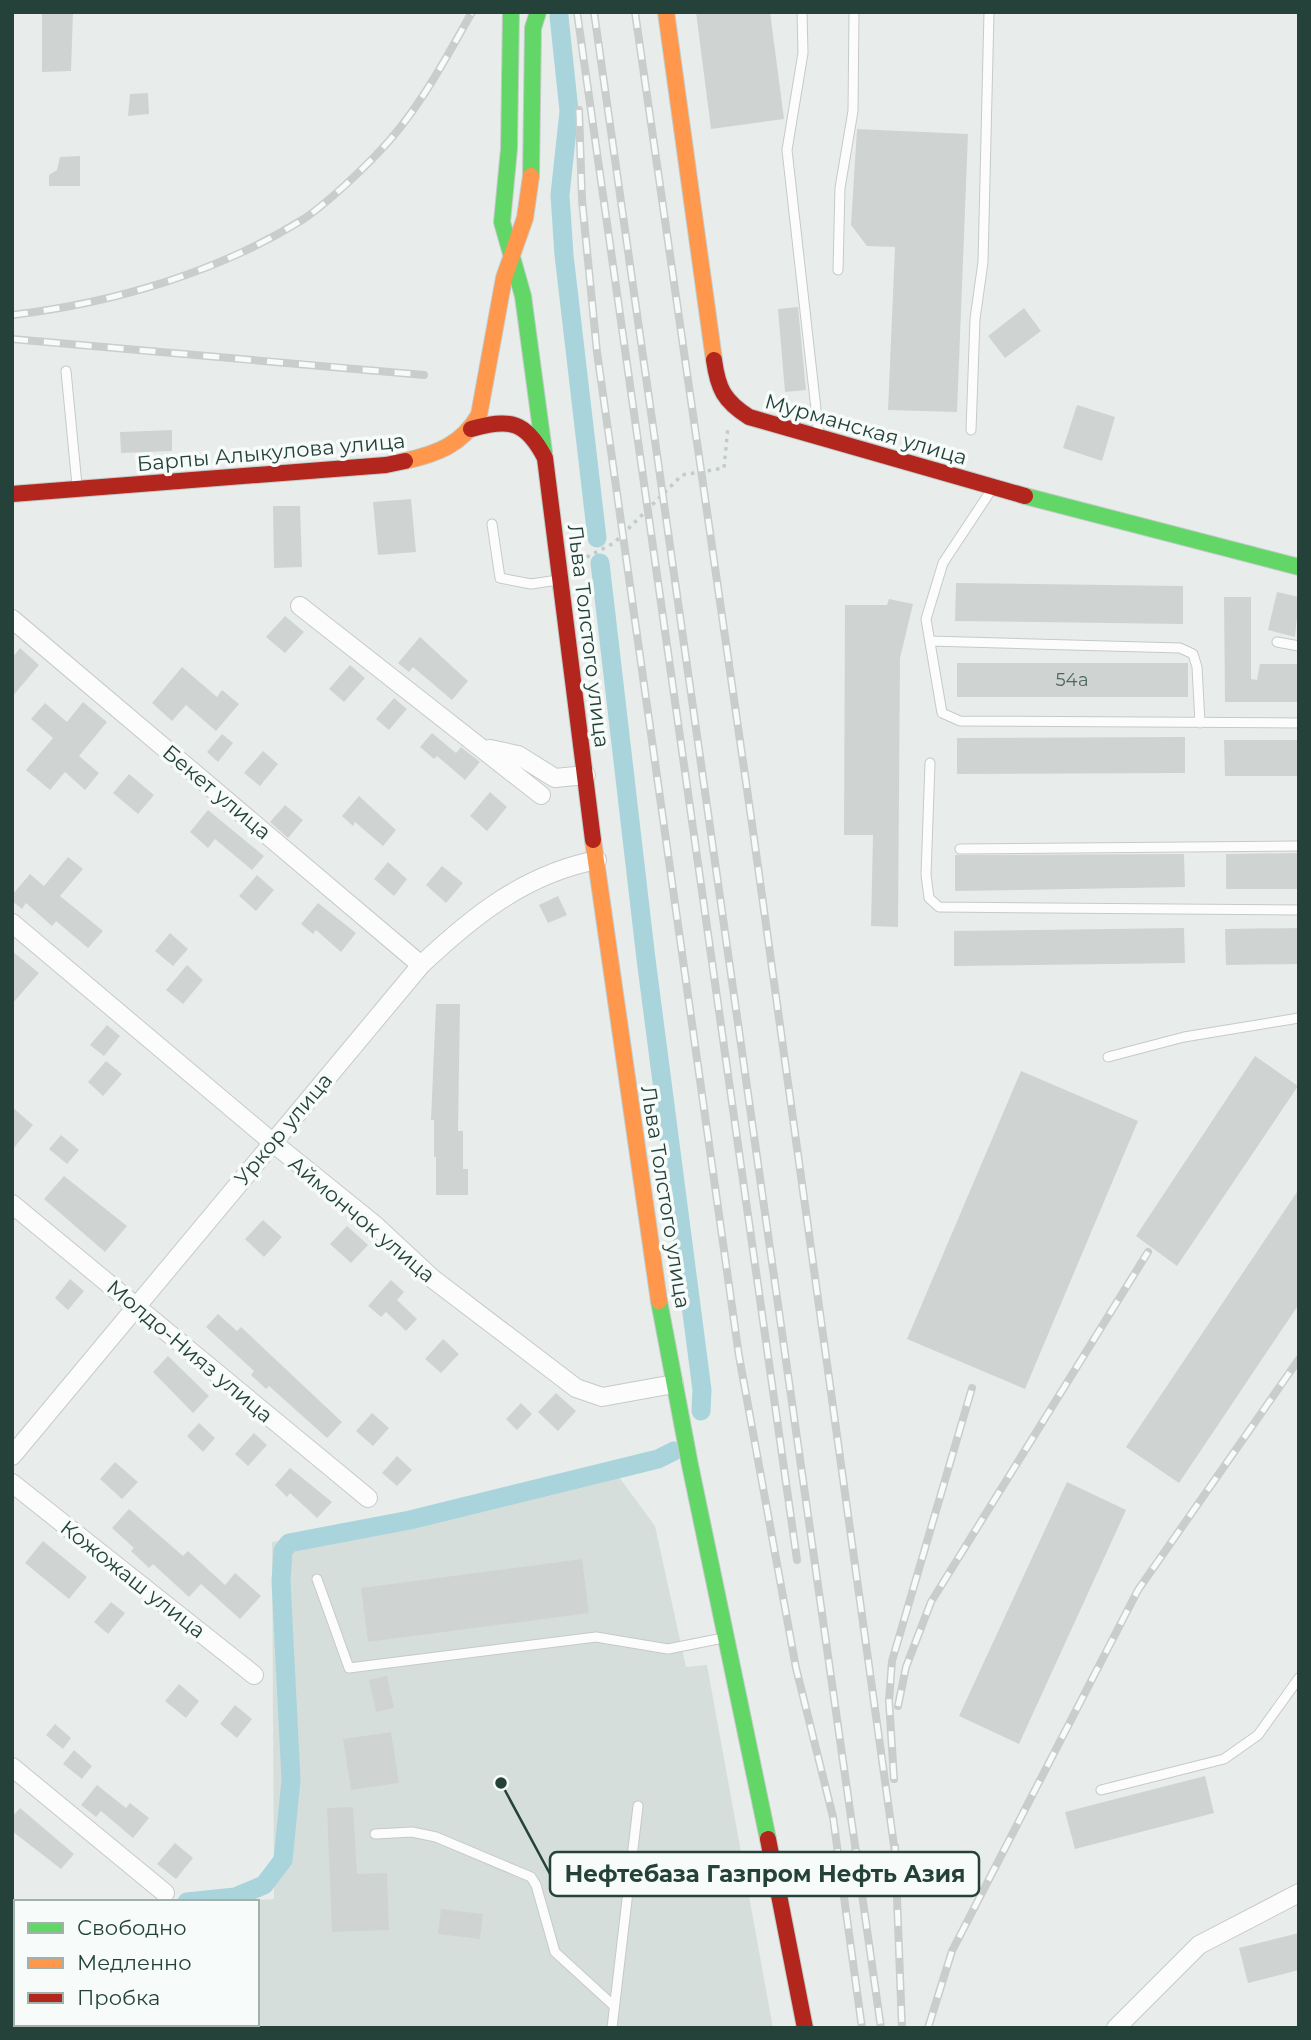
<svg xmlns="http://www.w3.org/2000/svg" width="1311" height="2040" font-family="Montserrat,sans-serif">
	<rect width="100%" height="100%" fill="#e8edeb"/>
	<path fill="#d6dedb" d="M616 1473 655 1526 686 1667 707 1665 773 2028H12V1911H16V2024H257V1902H217L274 1899 272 1542Z"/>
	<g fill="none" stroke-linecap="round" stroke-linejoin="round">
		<path stroke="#a9d4db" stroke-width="19" d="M559 16 569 111 560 195 564 255 597 538
			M600 563 646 959 702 1390 701 1411
			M187 1902 235 1897 264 1885 283 1860 291 1780 281 1581 283 1551 289 1543 410 1520 658 1459 674 1451
			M12 1916 16 1915"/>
	</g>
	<path fill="#cfd4d2" d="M42 12H73L71 71 42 72Z
		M696 12H770L784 119 711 129Z
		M148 93 149 114 128 116 130 94Z
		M857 129 968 134 957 412 888 410 895 247 867 246 851 225Z
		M80 156V186H49V175L57 170 60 157Z
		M798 307 806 390 785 392 778 309Z
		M1024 308 1041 331 1005 358 988 336Z
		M1077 405 1115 417 1102 461 1063 448Z
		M172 430V451L121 453 120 432Z
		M411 499 416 552 378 555 373 502Z
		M273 506H300L302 567 274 568Z
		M956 583 1183 586V624L955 621Z
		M1277 592 1299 597 1295 637 1268 630Z
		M1224 597H1251V679L1257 680 1260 664H1299V702H1225Z
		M889 599 913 604 900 658 898 927 871 926 873 835H844L845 605H887Z
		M285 616 304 632 285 653 266 637Z
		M420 637 468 681 452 700 413 667 409 672 398 663Z
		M20 648 39 665 12 697V658Z
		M957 663H1188V697H957Z
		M350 665 365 678 344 702 329 689Z
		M182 667 217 697 222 690 239 704 216 731 186 705 172 721 152 703Z
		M394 698 407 709 389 730 376 719Z
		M83 702 107 722 79 756 99 773 85 790 65 772 50 790 26 770 53 738 31 719 45 703 67 722Z
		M432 733 456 753 461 747 480 762 465 780 437 756 434 759 420 747Z
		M222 734 233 743 218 762 207 752Z
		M1185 737V773L957 774V738Z
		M1224 740H1299V776H1225Z
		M263 751 278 764 260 786 244 773Z
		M129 774 154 795 138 814 113 793Z
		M490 792 507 807 487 831 470 816Z
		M359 796 396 830 383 846 355 822 353 826 342 816Z
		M285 805 303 820 288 838 270 822Z
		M208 810 264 856 252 870 215 839 208 848 190 832Z
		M1299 853V889H1226V854Z
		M1184 854 1185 887 955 891V855Z
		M68 857 83 869 60 896 103 931 88 948 56 921 52 926 26 903 22 909 12 901V895L30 874 44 886Z
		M388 862 407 879 394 896 374 879Z
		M442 866 463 883 446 903 426 885Z
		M257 875 274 890 256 911 239 896Z
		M558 896 567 915 548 923 539 905Z
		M318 903 356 933 341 952 316 930 313 934 301 924Z
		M1184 928 1185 963 954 966V931Z
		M1299 928V964L1226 965 1225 929Z
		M170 933 188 949 173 966 155 951Z
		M12 951 39 973 12 1004Z
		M187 965 203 980 183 1004 166 990Z
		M436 1004H460L458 1131H463V1169H468V1195H436V1157H434V1120H431Z
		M107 1025 120 1036 104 1056 90 1045Z
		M1255 1056 1298 1086 1177 1266 1136 1236Z
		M106 1061 122 1074 103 1096 88 1082Z
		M1021 1071 1138 1121 1025 1389 907 1339Z
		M12 1107 33 1125 12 1150Z
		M61 1135 79 1150 67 1164 49 1149Z
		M64 1176 127 1226 105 1252 44 1199Z
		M1299 1189V1304L1179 1483 1126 1447Z
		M263 1220 282 1237 264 1257 245 1239Z
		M347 1226 368 1245 351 1263 330 1244Z
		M70 1279 84 1291 68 1310 55 1298Z
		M391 1280 404 1292 397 1300 417 1319 406 1331 386 1312 381 1317 368 1306Z
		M218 1314 237 1331 241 1327 342 1422 327 1438 269 1386 266 1389 251 1375 254 1371 206 1327Z
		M443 1339 459 1354 441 1373 425 1359Z
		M168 1356 209 1396 193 1413 153 1372Z
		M556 1393 576 1411 558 1431 538 1412Z
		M521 1403 532 1414 517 1430 506 1419Z
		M372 1413 389 1428 373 1446 356 1431Z
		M199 1423 215 1438 203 1452 187 1436Z
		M254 1433 267 1445 248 1466 235 1454Z
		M397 1456 412 1470 397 1486 382 1473Z
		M115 1462 138 1482 122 1499 100 1479Z
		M290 1468 332 1502 317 1518 290 1493 287 1497 275 1485Z
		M1067 1482 1126 1510 1019 1744 959 1716Z
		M129 1509 183 1556 188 1551 225 1585 235 1573 261 1596 240 1619 201 1584 189 1597 153 1564 149 1568 131 1551 134 1548 112 1528Z
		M43 1541 87 1577 69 1599 25 1563Z
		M582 1559 589 1613 368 1642 361 1588Z
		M111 1602 125 1613 108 1634 94 1622Z
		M387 1676 394 1708 376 1712 369 1680Z
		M179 1684 199 1701 186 1718 165 1701Z
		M235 1705 252 1719 237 1738 220 1724Z
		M55 1724 71 1738 63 1749 46 1735Z
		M391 1732 399 1783 351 1790 343 1739Z
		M74 1750 92 1766 82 1779 63 1764Z
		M1205 1776 1214 1813 1075 1849 1065 1812Z
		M97 1785 126 1808 130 1803 149 1818 133 1838 101 1811 96 1817 81 1805Z
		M353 1807 357 1874 387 1873 389 1930 332 1932 327 1808Z
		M20 1808 74 1854 61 1869 12 1831V1817Z
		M175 1843 193 1858 176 1879 157 1864Z
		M441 1909 483 1914 480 1939 438 1934Z
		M1299 1933V1970L1248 1983 1239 1948Z"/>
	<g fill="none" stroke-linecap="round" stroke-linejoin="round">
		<defs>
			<path id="lane" d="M802 12 803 53 787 150 819 436
				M838 270 840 188 853 111 854 12
				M66 371 77 485
				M971 430 975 319 983 262 989 12
				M990 492 943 563 926 619 942 713 960 721 1299 723
				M492 524 500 578 531 584 558 580
				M930 641 1180 648 1193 654 1197 667 1200 723
				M1277 642 1299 646
				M930 763 926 875 929 898 939 907 1299 910
				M960 849 1299 846
				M1108 1057 1184 1037 1299 1018
				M317 1579 349 1668 596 1637 668 1649 723 1638
				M1101 1790 1224 1759 1258 1735 1299 1678
				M375 1834 412 1832 436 1837 531 1877 536 1885 555 1952 613 2005
				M612 2028 638 1806"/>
			<path id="street" d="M300 606 541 795
				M12 619 421 965
				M490 749 518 755 555 778 586 775
				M12 923 272 1142 375 1225 433 1279 576 1388 602 1397 674 1384
				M12 1204 368 1498
				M12 1456 421 965C473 916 525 874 597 860
				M12 1483 254 1675
				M12 1767 165 1893
				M1116 2028 1199 1945 1299 1893"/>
			<path id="fast" d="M511 12 509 149 502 222 523 296 544 452
				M531 176 533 28 538 12
				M1025 496 1299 567
				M659 1301 690 1465 768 1839"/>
			<path id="slow" d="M666 12 714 360
				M405 461C436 454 462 445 479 415L504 278 525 218 531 176
				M593 840 659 1301"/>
			<path id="jam" d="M714 360C718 389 724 401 749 417L1025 496
				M471 429C510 418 526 421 545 458L593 840
				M12 494 386 465 405 461
				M768 1839 805 2028"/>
		</defs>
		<use href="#lane" stroke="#c5cac8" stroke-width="11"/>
		<use href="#street" stroke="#c5cac8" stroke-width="20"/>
		<use href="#fast" stroke="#c3cbc8" stroke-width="18"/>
		<use href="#slow" stroke="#c3cbc8" stroke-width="18"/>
		<use href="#jam" stroke="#c3cbc8" stroke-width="18"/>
		<path stroke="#c3ccca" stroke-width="3.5" stroke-dasharray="3.5 5" stroke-linecap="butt" d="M579 561 614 543 682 475 724 468 728 427"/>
		<use href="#lane" stroke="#fcfcfc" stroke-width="9"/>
		<use href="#street" stroke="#fcfcfc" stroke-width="18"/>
		<use href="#fast" stroke="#63d668" stroke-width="16"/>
		<use href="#slow" stroke="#ff974d" stroke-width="16"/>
		<use href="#jam" stroke="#b3261e" stroke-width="16"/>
		<defs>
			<path id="rail" d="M577 12 797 1560
				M594 12 881 2028
				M635 12 753 831 895 1853
				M579 110 582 200 597 352 739 1356 796 1668 833 1817 862 2028
				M12 315C113 303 216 273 302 220 324 206 360 172 378 153 417 113 445 60 472 12
				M12 339 424 375
				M898 1706 906 1667 931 1602 1148 1252
				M894 1779 889 1701 892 1661 972 1388
				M895 1846 902 2028
				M928 2028 952 1951 1138 1590 1299 1359"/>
		</defs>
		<use href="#rail" stroke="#c9cdcc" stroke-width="8"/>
		<use href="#rail" stroke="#f7fbf9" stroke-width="5" stroke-dasharray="16" stroke-linecap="butt"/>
	</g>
	<g text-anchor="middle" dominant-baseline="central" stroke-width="7" stroke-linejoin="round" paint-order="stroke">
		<g font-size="18" fill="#506761">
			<text x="1072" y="680">54a</text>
		</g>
		<g font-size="21" fill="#24423a" stroke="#f7fbf9">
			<text transform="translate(866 429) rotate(16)">Мурманская улица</text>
			<text transform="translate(271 452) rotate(-5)">Барпы Алыкулова улица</text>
			<text transform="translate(589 636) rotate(83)">Льва Толстого улица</text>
			<text transform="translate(217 792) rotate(40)">Бекет улица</text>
			<text transform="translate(283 1129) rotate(-50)">Уркор улица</text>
			<text transform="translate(666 1197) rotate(81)">Льва Толстого улица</text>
			<text transform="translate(362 1219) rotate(40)">Аймончок улица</text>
			<text transform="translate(190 1351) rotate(40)">Молдо-Нияз улица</text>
			<text transform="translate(133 1579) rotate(38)">Кожожаш улица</text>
		</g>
	</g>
	<path fill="none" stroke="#24423a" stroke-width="2.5" d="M501 1783L550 1874"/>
	<circle fill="#24423a" stroke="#f7fbf9" stroke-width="2.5" cx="501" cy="1783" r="7"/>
	<rect fill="#f7fbf9" stroke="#24423a" stroke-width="2.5" x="550" y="1852" width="429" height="44" rx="7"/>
	<g font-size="23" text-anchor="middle" font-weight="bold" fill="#24423a">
		<text x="765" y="1882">Нефтебаза Газпром Нефть Азия</text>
	</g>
	<rect width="1311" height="2040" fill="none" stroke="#24423a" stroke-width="28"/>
	<rect x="14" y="1900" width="245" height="126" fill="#f7fbf9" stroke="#a3b1ad" stroke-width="2"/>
	<rect x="28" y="1923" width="35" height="10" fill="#63d668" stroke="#a3b1ad" stroke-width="2"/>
	<text x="77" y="1935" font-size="21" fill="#24423a">Свободно</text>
	<rect x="28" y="1958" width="35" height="10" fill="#ff974d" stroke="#a3b1ad" stroke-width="2"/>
	<text x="77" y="1970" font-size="21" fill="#24423a">Медленно</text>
	<rect x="28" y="1993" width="35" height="10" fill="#b3261e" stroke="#a3b1ad" stroke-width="2"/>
	<text x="77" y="2005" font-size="21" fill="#24423a">Пробка</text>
</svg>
